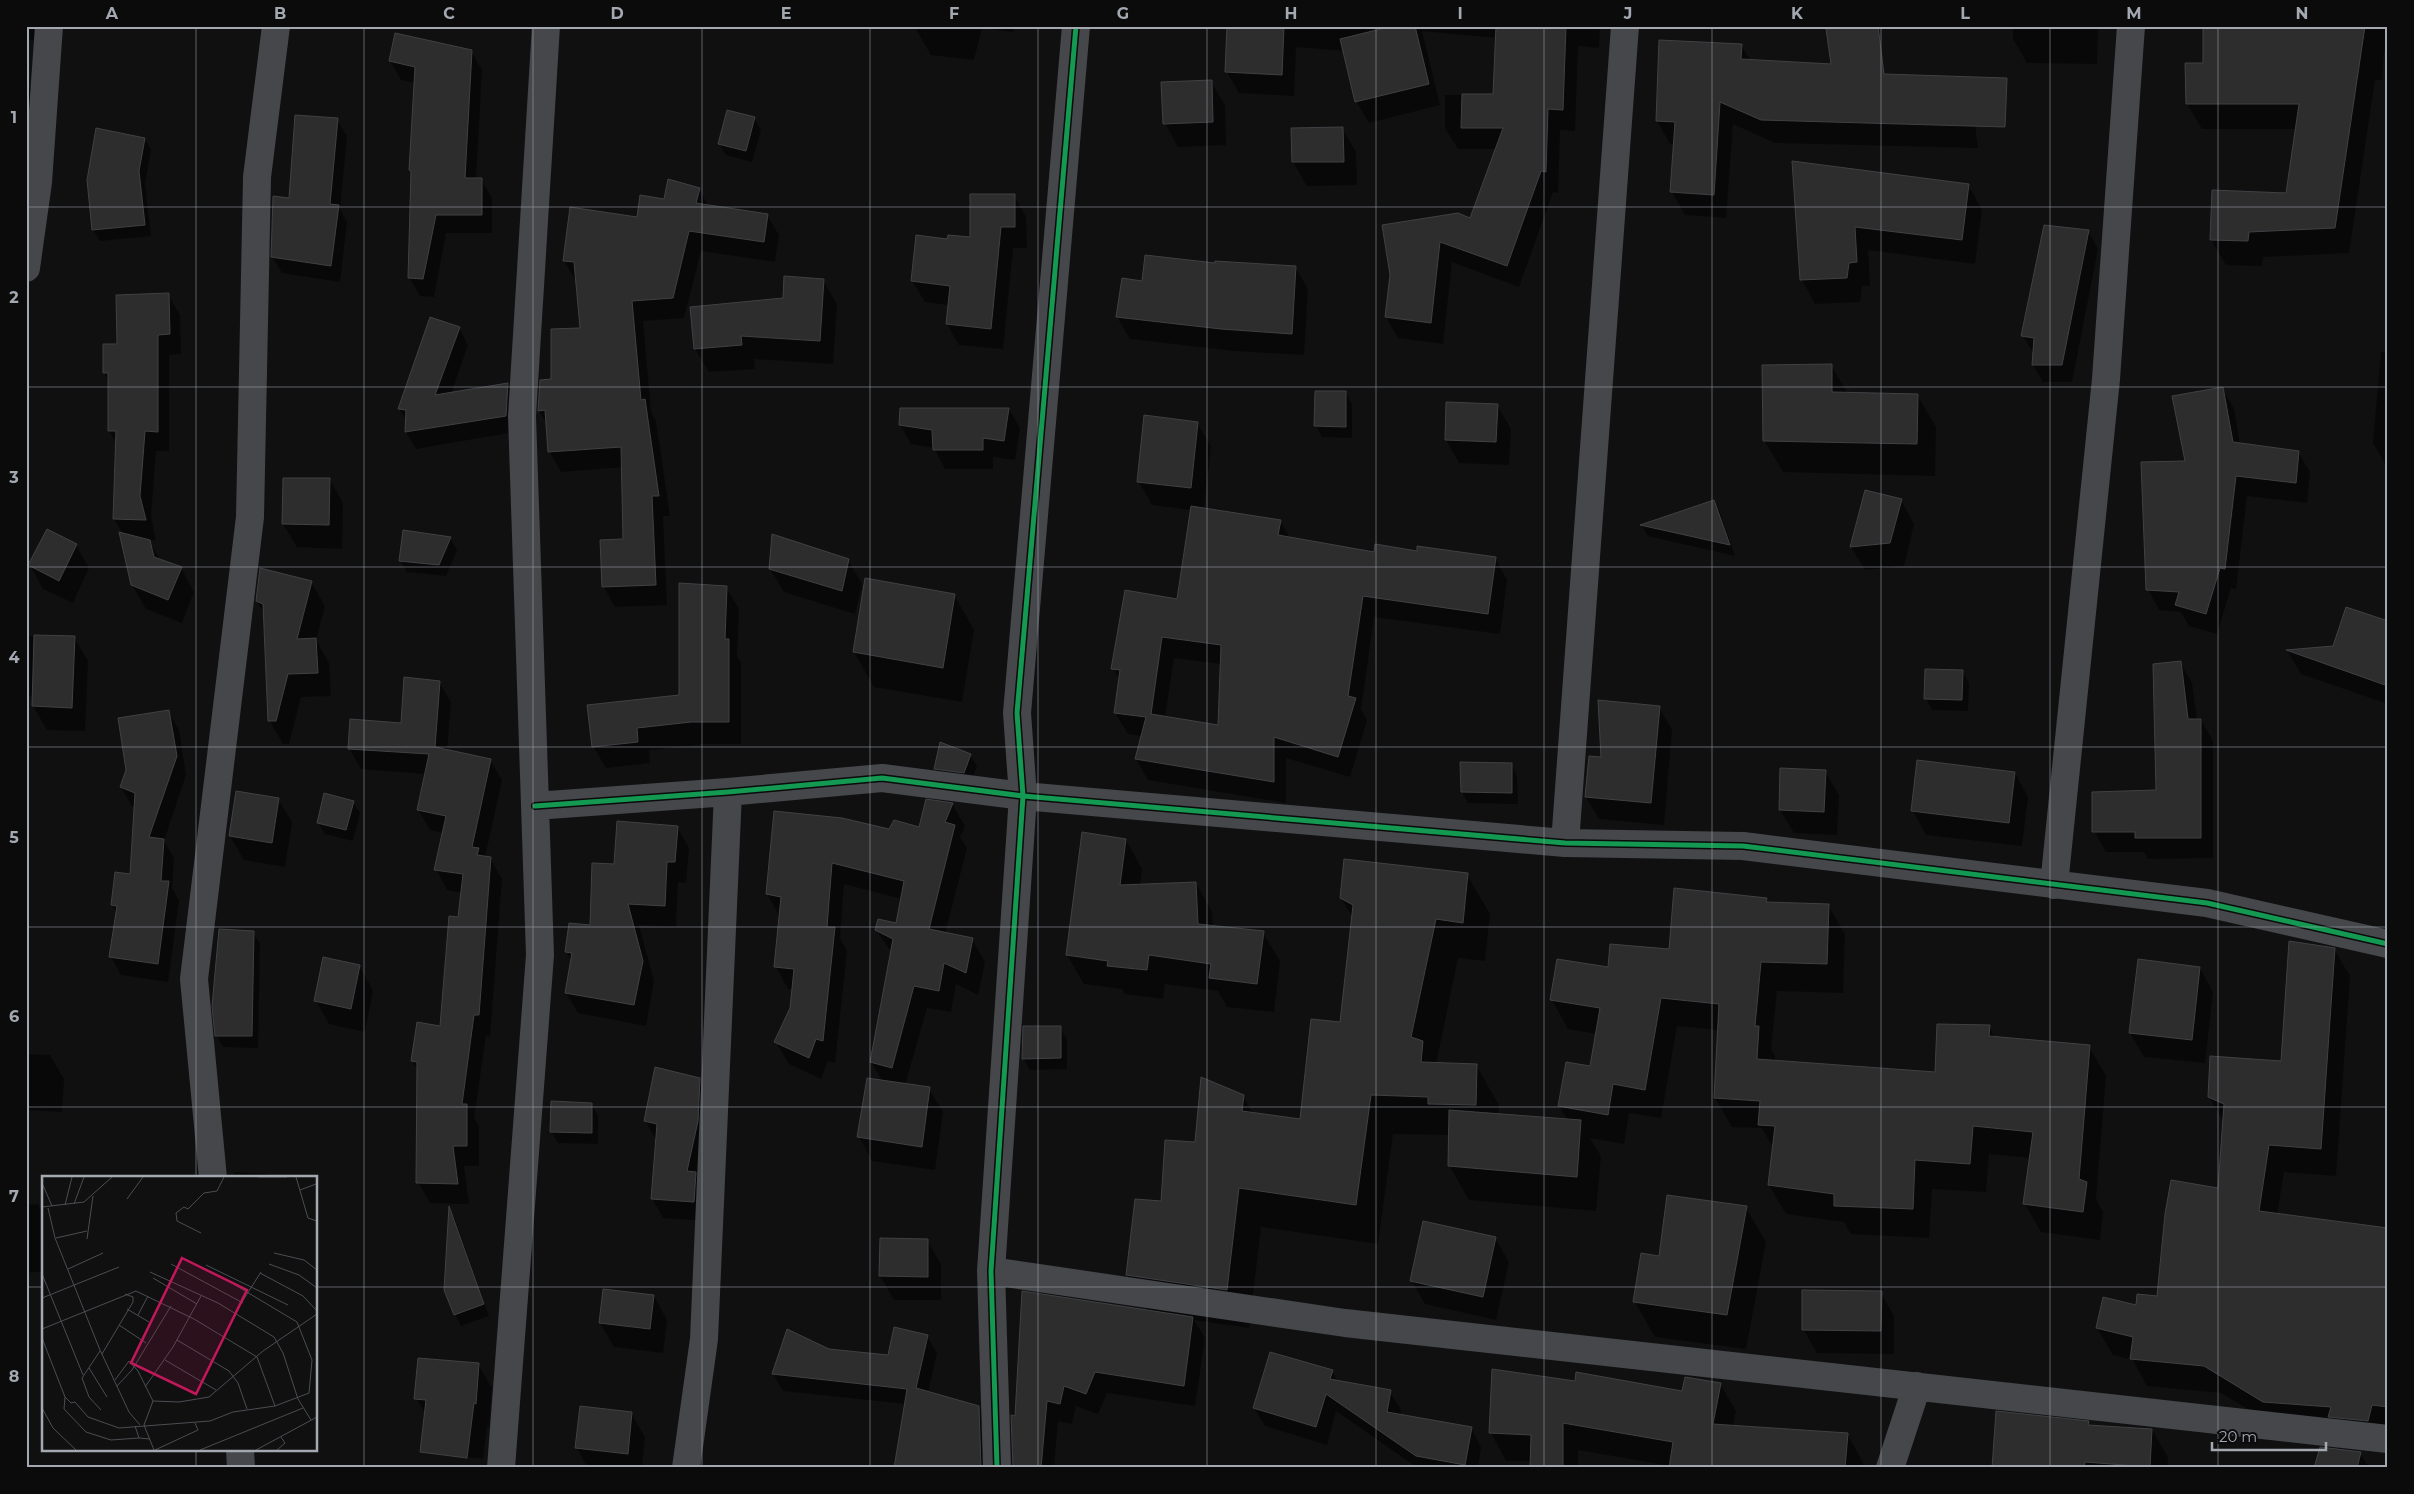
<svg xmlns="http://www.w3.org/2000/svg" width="2414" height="1494" font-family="Montserrat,sans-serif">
	<rect width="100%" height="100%" fill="#101011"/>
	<path fill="#0007" fill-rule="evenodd" d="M26 26H38L36 41 26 39Z
		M914 26H1014L1013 32 982 28 974 60 931 55Z
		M1229 26H1600L1599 48 1578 46 1575 131 1560 130 1558 193 1553 192 1519 287 1452 262 1443 344 1398 338 1386 317 1391 275 1471 219 1496 149H1458L1445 128V95H1494L1497 38 1422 31 1440 105 1369 123 1356 101 1344 51 1296 47 1294 96 1239 93 1227 72Z
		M2013 26H2098L2097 64 2027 63 2013 39Z
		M2204 26H2388V52L2384 51 2382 80H2375L2349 253 2263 257 2262 266 2226 265 2211 240 2287 194 2297 129H2202L2187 104V64H2205Z
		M1741 45 1750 60 1972 101 1978 148 1775 143 1733 124 1726 218 1685 215 1672 192 1675 144H1670L1657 121Z
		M471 51 482 70 476 179H481L492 198V233H446L434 297 420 296 409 277 412 174 410 170 415 83 401 80 390 61Z
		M26 81 41 105 26 194Z
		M1211 82 1225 105 1226 145 1178 147 1165 123Z
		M754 118 761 130 752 162 726 155 719 144Z
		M337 120 347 136 340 209 347 222 340 282 282 273 272 256 290 200Z
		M1342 128 1356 152 1357 185 1307 186 1293 162 1292 130Z
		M145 139 151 150 145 183 151 236 100 241 93 230Z
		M1794 163 1968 185 1982 209 1975 264 1868 250 1870 286H1862L1860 302 1815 304 1802 280Z
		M699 189 709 207 767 215 779 235 775 262 701 251 684 318 643 321 651 412 656 421 670 516H663L667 605 615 607 604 587 602 541 625 540 623 467 561 472 549 451 547 424 539 411 552 380 582 329 576 281 564 261 638 218 664 200Z
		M1014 195 1026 217 1027 248H1013L1003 349 959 345 947 324 949 305 925 302 912 281 948 240 972 238Z
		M2088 231 2098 249 2072 382H2043L2033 365 2034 354 2023 336Z
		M1216 264 1295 267 1308 289 1304 355 1234 351 1130 339 1117 317 1143 283Z
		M823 280 837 304 833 364 754 359 755 369 709 372 695 349Z
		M168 295 180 315 181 354 169 355V451H156L151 517 156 540H149L161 561 181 568 194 592 182 623 146 609 132 585 123 534 114 519 116 443 109 431V381L104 373 119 345Z
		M430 318 459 328 468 345 451 394 508 385 517 401 515 432 416 449 406 432 407 422 399 409Z
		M2381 352H2388V469L2373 443Z
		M1831 365 1848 394 1917 395 1936 427 1935 476 1783 472 1764 440Z
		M2222 388 2234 409 2240 445 2298 452 2310 472 2307 503 2247 496 2236 589 2231 588 2217 634 2189 626 2181 612 2159 610 2148 589Z
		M1346 393 1352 404V438L1322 437 1316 426Z
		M1497 405 1511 429 1509 465 1459 463 1446 440Z
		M1009 409 1020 428 1015 460 993 457V469H945L934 448 911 444 900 425Z
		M1197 423 1211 446 1204 509 1280 521 1290 538 1375 554 1418 552 1495 558 1507 580 1500 634 1374 617 1361 709 1367 720 1350 777 1286 758V803L1148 780 1136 759 1142 736 1128 734 1115 713 1120 681 1113 668 1178 600 1191 510 1152 505 1139 482ZM1174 658 1222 664 1219 726 1165 717Z
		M330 480 343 503 342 549 297 547 283 524Z
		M1901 500 1914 524 1904 566 1865 570 1851 547Z
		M1713 501 1720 512 1735 556 1648 536 1642 526Z
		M450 538 457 550 446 576 407 572 400 560Z
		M76 545 89 568 73 603 43 589 30 565Z
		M848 560 862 584 855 614 784 592 770 569Z
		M311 582 325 606 316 640 329 663 331 696 301 697 289 744H283L269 720 265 615 257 601Z
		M726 587 739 609 737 656 741 662V744H704L649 750 650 763 606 768 593 746 680 696Z
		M954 595 974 630 962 702 874 687 854 652Z
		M2388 623V704L2301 674 2288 652 2334 647Z
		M26 636 74 637 88 661 85 731 47 730 33 706 34 696 26 697Z
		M2180 662 2192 683 2197 720H2201L2213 741V858L2148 859 2144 852H2106L2094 831 2157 792Z
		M1962 671 1969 683 1968 711 1932 710 1926 698Z
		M439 682 451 702 447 751 490 760 502 780 485 857 490 858 502 879 490 1036 486 1035 474 1118 479 1126V1166H464L469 1204 430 1203 418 1182V1070L412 1061 442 1027 462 893 447 890 436 869 444 833 430 830 418 809 426 774 361 769 349 748 403 724Z
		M1659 707 1672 730 1664 825 1599 819 1586 797 1602 758Z
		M168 711 179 730 186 775 164 841 174 858 172 888 179 901 168 982 121 975 111 957 117 913 112 905 131 875 136 807 132 806 121 787Z
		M970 755 977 766 970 784 941 780 935 769Z
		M1918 761 2015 773 2028 797 2022 846 1926 835 1913 811Z
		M1511 764 1517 776 1518 804 1468 803 1462 792Z
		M1825 771 1839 795 1837 835 1794 833 1780 810Z
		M237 792 278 799 292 822 285 867 244 860 230 836Z
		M353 802 360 813 353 841 325 834 318 823Z
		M952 804 965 826 960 837 967 848 945 934 972 939 985 962 978 995 956 984 951 1012 927 1008 905 1085 929 1089 943 1112 935 1170 872 1161 859 1137 883 1082 871 1062 892 953 876 930 897 924 902 899 844 884 840 938 847 951 835 1063 828 1061 821 1079 789 1064 776 1042 791 1009 793 989H788L776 967 780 917 767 894 890 830 920 828Z
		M677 827 689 848 686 883 678 882 676 927 639 925 654 981 646 1026 578 1013 566 993 572 961 566 952 591 927 615 865Z
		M1126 840 1142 869 1140 886 1196 883 1212 912 1213 927 1263 933 1280 961 1274 1012 1227 1007 1218 991 1165 984 1163 999 1125 994 1122 989 1084 984 1067 955Z
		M1467 875 1490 914 1485 961 1458 958 1436 1064 1476 1065 1499 1105 1498 1115 1567 1120 1559 1106 1591 1068 1597 1034 1568 1029 1552 1000 1609 969 1670 950 1766 899 1769 904 1828 905 1845 934 1843 993 1777 991 1771 1049 1775 1056V1062L1937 1074 1989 1027 1995 1038 2089 1047 2106 1076 2096 1199 2103 1212 2100 1240 2041 1232 2024 1203 2030 1158 1989 1154 1986 1192 1932 1189 1929 1238 1851 1234 1844 1222 1786 1214 1769 1185 1774 1149 1762 1128 1732 1127 1715 1098 1718 1030 1677 1026 1661 1118 1629 1113 1624 1144 1590 1138 1601 1156 1596 1211 1469 1200 1449 1165 1448 1135 1393 1134 1378 1244 1261 1227 1249 1328 1194 1320 1205 1338 1195 1406 1107 1393 1098 1414 1076 1406 1072 1424 1058 1421 1054 1468H1014L1017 1418 1148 1311 1127 1275 1162 1203 1196 1144 1243 1096 1253 1114 1301 1120 1341 1023 1353 918 1341 898Z
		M253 932 260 944 258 1048 223 1047 216 1035Z
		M2334 949 2350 976 2336 1176 2284 1172 2277 1215 2388 1229V1432L2280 1428 2221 1393 2147 1386 2133 1360 2113 1355 2097 1328 2137 1306 2158 1298 2219 1189 2224 1122 2209 1097 2282 1063Z
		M2139 961 2200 968 2213 992 2205 1063 2144 1057 2130 1033Z
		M359 966 373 990 365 1032 329 1024 316 1001Z
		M1060 1028 1067 1039V1069L1030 1070 1023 1058Z
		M26 1054 50 1055 64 1079 62 1112 26 1110Z
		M699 1079 710 1099 705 1221 663 1218 652 1198 656 1140 645 1120Z
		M591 1104 598 1116V1144L558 1143 551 1131Z
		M234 1172 268 1174 271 1178H233Z
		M38 1204 44 1215V1271L26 1273V1205Z
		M1746 1208 1766 1242 1746 1349 1655 1337 1635 1302 1660 1258Z
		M450 1210 455 1219 489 1316 461 1326 455 1314Z
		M1495 1238 1509 1262 1496 1320 1425 1304 1411 1280Z
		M927 1240 941 1264V1300H894L880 1276Z
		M604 1290 654 1296 667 1320 663 1353 614 1347 600 1323Z
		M1881 1293 1894 1316V1354L1817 1353 1803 1329Z
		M927 1336 937 1353 928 1393 979 1407 989 1425 991 1468H896L906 1404 783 1391 773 1374 888 1356Z
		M478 1364 492 1388 489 1427 487 1426 483 1459 437 1454 426 1415 416 1398Z
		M1493 1370 1576 1382 1683 1393 1720 1384 1736 1411 1733 1426 1847 1434 1863 1462 1862 1468H1670L1671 1466 1578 1450V1468H1531V1461H1506L1491 1433Z
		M1332 1371 1338 1382 1390 1392 1401 1410 1400 1416 1471 1428 1481 1447 1478 1468H1418L1336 1411 1327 1445 1265 1426 1254 1408Z
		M631 1413 645 1437 642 1468H588L576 1447Z
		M2088 1423 2090 1426 2152 1430 2168 1457 2167 1468H1993Z
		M2360 1453 2369 1468H2316Z"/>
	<path fill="#2d2d2e" stroke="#404144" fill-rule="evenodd" d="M1227 26H1284L1282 75 1225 72Z
		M1393 26H1415L1429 84 1355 102 1340 39Z
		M1496 26H1566L1563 110 1548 109 1546 172 1541 171 1507 266 1440 242 1431 323 1385 317 1390 275 1382 225 1458 213 1470 218 1503 128H1461L1462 94H1493Z
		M1846 26H1878L1884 74 2007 78 2005 127 1761 120 1720 102 1714 195 1670 192 1675 122 1656 121 1659 40 1742 44 1741 59 1831 64 1826 29Z
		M2203 26H2365L2335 228 2249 232 2248 241 2210 240 2212 190 2286 193 2299 104H2186L2185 63H2203Z
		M395 33 472 50 465 178H482V215H436L423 279 408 278 411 171 409 170 415 67 389 61Z
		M1212 80 1213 122 1163 124 1161 82Z
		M727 110 755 117 746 151 718 144Z
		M295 115 338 118 330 204 339 205 331 266 271 257 273 196 289 198Z
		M1343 127 1344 162H1292L1291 128Z
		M96 128 145 138 139 171 145 225 92 230 87 180Z
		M1792 161 1969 184 1962 240 1855 227 1857 262 1849 263 1847 278 1800 280Z
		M668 179 700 188 696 203 768 214 764 242 689 231 673 298 632 301 641 400 645 399 659 496H652L656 585 602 587 600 540 623 539 621 447 548 452 545 410 538 411 540 380 551 379V329L580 328 574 262 563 261 570 207 637 217 640 195 664 199Z
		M970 194H1015V227H1001L991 329 946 324 950 286 911 281 916 235 947 239 948 235 970 237Z
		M2044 225 2089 230 2062 365H2032L2034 338 2021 336Z
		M1145 255 1215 263V261L1296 266 1292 334 1221 329 1116 317 1122 278 1142 281Z
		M784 276 824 279 820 341 741 336 742 345 694 349 690 307 783 298Z
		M169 293 170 334 158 335V432L145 431 140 496 146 520 113 519 116 431H108V373H103V344H117L116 295Z
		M430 317 460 327 435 395 508 383 506 416 405 432 406 410 398 409Z
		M1832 364V392L1918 394 1917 444 1763 441 1762 365Z
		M2223 387 2233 442 2299 451 2296 483 2236 476 2225 569 2220 568 2206 614 2175 605 2179 592 2146 590 2141 462 2185 461 2172 396Z
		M1315 391H1346V427L1314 426Z
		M1446 402 1498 404 1496 442 1445 440Z
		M900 408H1009L1004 441 983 438V450H933L932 430 899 425Z
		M1144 415 1198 422 1191 488 1137 482Z
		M283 478H330L329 525 282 524Z
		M1865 490 1902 499 1890 543 1850 547Z
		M1714 500 1730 545 1640 525Z
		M1191 506 1281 520 1278 535 1374 552 1375 544 1417 551V546L1496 557 1488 614 1363 596 1348 696 1356 698 1338 757 1274 737V782L1135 759 1146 717 1114 713 1120 670 1111 669 1125 590 1177 599ZM1162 637 1221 645 1218 725 1151 714Z
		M47 529 77 544 59 581 28 565Z
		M403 530 451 537 439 565 399 561Z
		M119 532 150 540 154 557 182 567 168 600 131 585Z
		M772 534 849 559 842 591 769 569Z
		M260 568 312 581 297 639 316 638 318 673 288 674 276 721H268L263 604 256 601Z
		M865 578 955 594 943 668 853 652Z
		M679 583 727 586 725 639H729V722H691L637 728 638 742 592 747 587 705 679 695Z
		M2346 607 2388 621V686L2286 650 2333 646Z
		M34 635 75 636 72 708 32 706Z
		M2181 661 2188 719H2201V838H2135V832H2092V792L2156 790 2153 664Z
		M1925 669 1963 670 1962 700 1924 699Z
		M404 677 440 681 435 747 491 759 472 847 479 848 477 855 491 857 479 1015H474L462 1104H467V1146H453L458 1184 416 1183 417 1062 411 1061 417 1022 440 1026 449 916 458 917 463 874 434 870 446 816 417 810 429 754 348 749 350 719 401 723Z
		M1598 700 1660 706 1651 803 1585 797 1589 756 1601 757Z
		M169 710 177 756 149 837 164 839 161 881H169L158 964 109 957 117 906 111 905 115 872 130 874 135 793 120 787 126 770 118 718Z
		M940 742 971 754 964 773 934 769Z
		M1917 760 2015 772 2009 823 1911 811Z
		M1460 762 1512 763V793L1461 792Z
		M1780 768 1826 770 1824 812 1779 810Z
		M236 791 279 798 272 843 229 836Z
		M324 793 354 801 346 830 317 823Z
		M926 799 953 803 945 822 955 825 929 929 973 938 966 973 944 963 939 991 914 986 892 1068 870 1062 893 939 875 930 878 919 896 923 904 881 832 863 827 927H835L823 1041 816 1039 809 1058 774 1042 790 1008 794 969 774 967 781 897 766 894 774 811 842 818 889 829 894 820 919 827Z
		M617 821 678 826 675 862H667L665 906 628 904 643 961 634 1005 565 993 572 953 565 952 569 923 590 925 592 863 614 864Z
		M1082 832 1126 839 1120 885 1196 882 1198 924 1264 931 1257 984 1209 978 1211 964 1149 955 1147 970 1107 966 1108 961 1066 955Z
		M1344 859 1468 873 1463 923 1436 919 1411 1037 1423 1041 1421 1062 1477 1064 1476 1105 1428 1104V1097L1371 1095 1356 1205 1239 1188 1227 1290 1126 1275 1135 1199 1161 1201 1165 1140 1195 1142 1201 1077 1244 1095 1242 1111 1300 1119 1311 1019 1340 1022 1353 905 1340 898Z
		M1674 888 1767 898 1766 902 1829 904 1827 964 1761 962 1755 1026H1759L1757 1059 1935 1072 1937 1024 1990 1025 1989 1036 2090 1045 2079 1179 2087 1182 2083 1212 2023 1204 2033 1132 1973 1126 1970 1164 1915 1160 1913 1209 1834 1206V1194L1768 1185 1775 1126 1758 1125 1760 1101 1714 1098 1719 1004 1661 998 1645 1090 1613 1084 1608 1115 1558 1106 1566 1062 1590 1066 1600 1008 1550 1000 1557 959 1608 967 1610 944 1669 949Z
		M219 929 254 931 252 1036H215L212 1006Z
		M2289 941 2335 948 2321 1149 2269 1145 2259 1211 2388 1228V1407L2372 1405 2368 1421 2328 1417 2331 1407 2263 1402 2204 1366 2130 1359 2133 1337 2096 1328 2103 1297 2136 1305 2137 1294 2157 1296 2165 1214 2171 1180 2218 1188 2224 1104 2208 1097 2210 1056 2281 1061Z
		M323 957 360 965 351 1009 314 1001Z
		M2138 959 2200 967 2192 1040 2129 1033Z
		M1023 1026H1061V1058L1022 1059Z
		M655 1067 700 1078 698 1121 687 1171 696 1172 694 1202 651 1199 657 1124 644 1121Z
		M867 1078 930 1087 922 1147 857 1137Z
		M551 1101 592 1103V1133L550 1132Z
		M1449 1110 1581 1120 1577 1177 1448 1166Z
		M1667 1195 1747 1206 1727 1315 1633 1302 1641 1253 1659 1256Z
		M449 1206 484 1304 454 1315 444 1290Z
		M1423 1221 1496 1237 1483 1297 1410 1281Z
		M880 1238 928 1239V1277L879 1276Z
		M603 1289 654 1295 650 1329 599 1323Z
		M1802 1290 1882 1291 1881 1331 1802 1330Z
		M1022 1291 1193 1317 1184 1386 1095 1372 1086 1394 1064 1386 1060 1404 1047 1401 1041 1468H1013L1011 1415 1015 1416Z
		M894 1327 928 1335 916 1388 979 1406 981 1468H894L907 1389 772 1374 787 1329 829 1349 888 1355Z
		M1270 1352 1333 1370 1330 1379 1391 1390 1387 1412 1472 1427 1465 1465 1416 1456 1326 1394 1316 1427 1253 1408Z
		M418 1358 479 1363 476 1404 474 1403 467 1458 420 1452 426 1400 414 1399Z
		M1492 1369 1575 1381 1576 1372 1682 1391 1685 1377 1721 1383 1713 1424 1848 1433 1845 1468H1669L1673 1442 1563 1423V1468H1530L1531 1435 1489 1433Z
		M580 1406 632 1412 628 1454 575 1448Z
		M1996 1411 2089 1421 2088 1425 2152 1429 2150 1467 2085 1462 2084 1468H1992Z
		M2320 1447 2361 1452 2357 1468H2314Z"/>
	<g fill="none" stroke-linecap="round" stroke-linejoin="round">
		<path stroke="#45474a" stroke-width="28" d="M26 268 38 182 49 26
			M535 806 728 792 882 778 1023 796 1565 843 1743 846 2207 903 2388 944
			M1565 843 1625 26
			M2054 885 2106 379 2131 26
			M213 1178 194 979 250 517 257 177 276 26
			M991 1271 1345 1323 2388 1439
			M240 1450 241 1468
			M501 1468 540 955 522 416 546 26
			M686 1468 704 1339 728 792
			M997 1468 991 1271 1023 796 1017 713 1076 26
			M1890 1468 1917 1386"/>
		<defs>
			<path id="cycleway" d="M535 806 728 792 882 778 1023 796 1565 843 1743 846 2207 903 2388 944
				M997 1468 991 1271 1023 796 1017 713 1076 26"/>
		</defs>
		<use href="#cycleway" stroke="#0b0b0c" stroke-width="8"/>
		<use href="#cycleway" stroke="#139951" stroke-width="5"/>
	</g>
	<path fill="none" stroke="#a3a8b1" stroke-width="1" stroke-opacity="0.55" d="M196 26V1178M364 26V1468M533 26V1468M702 26V1468M870 26V1468M1038 26V1468M1207 26V1468M1376 26V1468M1544 26V1468M1712 26V1468M1881 26V1468M2050 26V1468M2218 26V1468M26 207H2388M26 387H2388M26 567H2388M26 747H2388M26 927H2388M26 1107H2388M26 1287H44M316 1287H2388M196 1450V1468"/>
	<g transform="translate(42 1176)">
		<rect width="275" height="275" fill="#101011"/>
		<path fill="none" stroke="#4b4d51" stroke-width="1" d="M216 1H245M254 1 266 42 275 45M0 7 10 30M258 14 274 8M85 23 101 1M32 28 42 1M23 29 30 1M0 31 42 26 70 1M6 32 13 62 58 174 87 236 98 249M159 57 135 45 134 37 142 31 146 33 162 17 175 15 182 1M14 62 45 55M45 63 51 20M232 77 262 84 275 94M129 88 201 127M227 88 257 99 275 112M164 89 246 129M26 93 61 77M108 96 176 127 232 161 241 177 256 223 269 244M218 97 261 120 275 135M0 98 41 199M111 102 155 128M0 122 77 91M85 133 107 146M193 137 219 96M96 139 106 120M77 149 104 167M0 153 94 115 152 143 215 181 233 230M0 162 23 221 29 227 33 226 46 241 77 252 168 245 191 236 233 230 267 217 270 184 255 146 188 106M135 164 187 195 196 207 205 233M58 175 40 202 47 221 59 234M60 178 91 126V121L83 118M123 184 174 214M47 192 65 221M73 204 87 185 96 195 111 225 137 226 167 221 221 175 275 138M75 210 90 194 129 130M103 211 131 171 159 120M23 221 22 233 44 256 69 264 97 262M111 225 102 249 112 274M0 232 11 252 34 274M93 250 97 262 108 263M113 274 156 254 153 247M158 274 261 232M214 274 275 241M235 274 243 267 239 261"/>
		<path fill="#c2185b" fill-opacity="0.15" stroke="#c2185b" stroke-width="2.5" d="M140 82 205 114 154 218 89 187Z"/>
		<rect width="275" height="275" fill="none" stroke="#a3a8b1" stroke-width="2.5"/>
	</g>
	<rect width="2414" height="1494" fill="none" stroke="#0b0b0c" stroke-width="55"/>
	<path d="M2212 1442v8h114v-8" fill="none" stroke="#a3a8b1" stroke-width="2.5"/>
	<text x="2219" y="1442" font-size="15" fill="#a3a8b1" stroke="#0b0b0c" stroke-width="4" paint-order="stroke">20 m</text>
	<rect x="28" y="28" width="2358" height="1438" fill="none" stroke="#a3a8b1" stroke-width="2"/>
	<g font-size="16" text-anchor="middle" font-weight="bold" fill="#a3a8b1">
		<text x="112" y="19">A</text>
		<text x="280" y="19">B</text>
		<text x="449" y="19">C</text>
		<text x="617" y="19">D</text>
		<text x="786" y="19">E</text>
		<text x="954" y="19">F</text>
		<text x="1123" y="19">G</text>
		<text x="1291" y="19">H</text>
		<text x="1460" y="19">I</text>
		<text x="1628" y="19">J</text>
		<text x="1797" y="19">K</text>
		<text x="1965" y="19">L</text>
		<text x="2134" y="19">M</text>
		<text x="2302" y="19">N</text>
		<text x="14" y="123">1</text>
		<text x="14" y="303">2</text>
		<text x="14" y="483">3</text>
		<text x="14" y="663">4</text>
		<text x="14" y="843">5</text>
		<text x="14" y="1022">6</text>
		<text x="14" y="1202">7</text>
		<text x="14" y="1382">8</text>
	</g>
</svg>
